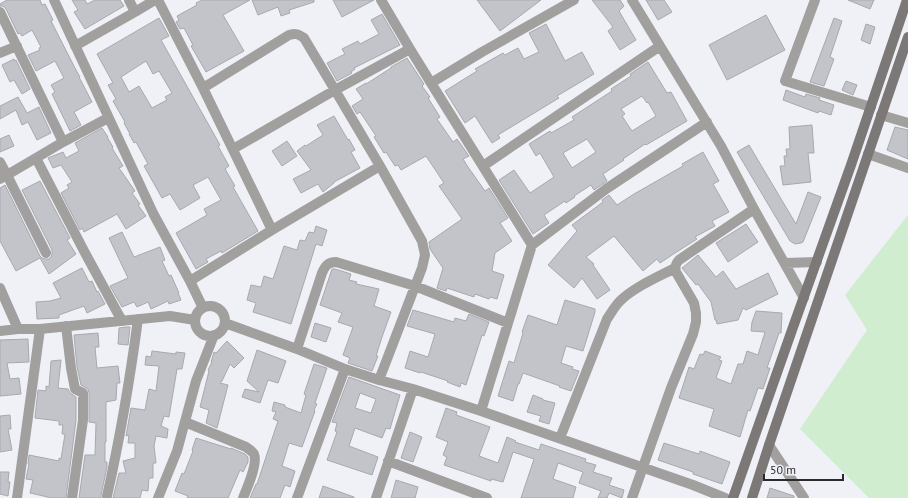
<svg xmlns="http://www.w3.org/2000/svg" width="908" height="498" font-family="'PT Sans',sans-serif">
	<rect width="100%" height="100%" fill="#eff1f7"/>
	<path fill="#d1edcf" d="M908 215V498H869L800 429 867 330 845 295Z"/>
	<path fill="#c2c4ca" stroke="#a7a9af" fill-rule="evenodd" d="M7 0H40L42 5 45 4 53 20 51 21 76 70 80 77H79L92 102 74 112 81 125 70 131 52 94 55 92 51 85 64 78 55 61 36 71 28 55 40 50 39 48 41 47 32 30 22 36 20 33 18 34 6 9 3 6H0V4Z
		M72 0H85L87 4 95 0H120L124 6 85 29 74 12 78 10Z
		M202 0H250L223 15 244 51 206 72 191 46 193 45 184 28 180 29 176 22 179 20 177 16 197 5 196 3Z
		M252 0H314V2L289 10 290 13 281 16 278 7 258 15Z
		M333 0H374L342 17Z
		M477 0H541L500 31Z
		M592 0H620L624 6 619 11 636 40 620 50 608 31 613 27Z
		M646 0H664L672 12 658 20Z
		M848 0H874L870 9Z
		M382 14 400 45 354 68 355 69 351 72 352 73 337 81 327 63 345 54 342 49 358 41 360 44 379 34 371 20Z
		M766 15 785 50 727 80 709 45Z
		M159 18 169 36 161 40 220 145 218 146 229 166 225 169 235 186 233 187 258 231 222 253 221 251 206 259 208 262 196 269 176 233 207 215 204 209 221 200 208 177 193 185 200 198 180 210 170 194 162 198 144 166 148 164 136 142 134 143 129 134H130L124 123 125 122 113 101 116 99 108 85 113 83 97 54ZM146 61 153 74 159 71 172 93 165 97 167 100 152 108 139 86 129 92 121 77Z
		M834 18 842 21 830 57 834 59 824 86 810 82Z
		M546 24 565 61 582 52 594 74 557 96 559 98 498 135 500 138 492 143 475 116 465 123 445 91 477 71 475 69 503 53 505 55 518 48 524 59 539 52 529 33Z
		M866 24 875 27 870 44 861 40Z
		M407 58 424 84 422 86 430 97 428 98 440 117 437 119 453 142 457 139 469 156 463 159 468 167 485 191 489 188 508 218 500 223 512 241 495 253 492 271 504 275 497 299 490 297 489 299 475 294 474 297 447 288 446 291 437 288 443 268 430 249 429 242 462 219 439 186 444 183 426 156 401 170 398 165 395 166 386 152 384 153 374 137 376 136 360 112 357 114 352 106 363 99 356 89 366 83V84L391 68V67Z
		M14 59 15 61 16 60 30 89 22 94 14 80 10 82 2 65Z
		M648 62 667 93 671 92 687 121 646 145 645 144 623 159 624 160 603 174 607 181 594 190 591 185 574 196 575 197 566 203 565 201 544 215 549 223 533 234 499 180 514 170 530 193 554 177 540 153 536 156 529 144 550 131 551 133 574 120 572 117 612 91 611 89 631 76 630 74ZM642 96 647 103 648 102 656 116 632 131 622 116 625 114 621 109ZM587 139 596 152 572 168 563 153Z
		M846 81 857 85 853 95 842 90Z
		M786 90 805 97 806 94 820 98 819 100 834 105 831 115 819 111 818 113 783 100Z
		M18 97 27 113 39 107 51 133 37 140 28 122 22 125 16 110 0 119V106Z
		M334 116 348 140 349 139 355 150 351 152 360 168 334 182V183L323 192 318 184 301 193 293 179 311 170 297 151 305 145 306 146 323 135 317 125Z
		M812 125 814 153H808L811 182 783 185 780 166H785L784 156H787L786 149H790L789 127Z
		M895 127 908 130V159L887 150Z
		M102 128 108 137H107L113 147 112 148 123 166 119 168 135 191 132 193 140 204 138 205 146 216 126 229 117 214 84 232 82 228 80 230 61 193 69 188 67 185 72 182 61 165 53 168 48 158 63 152 66 158 79 151 75 143Z
		M9 135 14 146 0 152V139Z
		M287 141 297 156 282 166 272 151Z
		M749 145 796 224 808 192 821 197 803 242 801 243 795 244 790 241 737 152Z
		M703 152 719 181 713 184 729 212 712 221 715 226 695 237 697 239 675 253 660 263 657 259 643 271 614 236 586 257 594 264 593 265 610 290 597 299 582 278 574 288 548 265 577 231 572 225 603 202 602 200 609 195 617 205 634 194 683 166 682 164Z
		M40 181 70 238 67 240 76 254 49 274 40 258 16 271 0 241V188L5 185 40 256 42 258 45 259H49L51 257 52 254V250L22 190Z
		M746 224 758 242 728 262 716 243Z
		M316 226 327 230 322 246 316 244 291 324 253 312 256 303 247 300 251 285 261 287 264 276 273 279 284 246 297 250 300 240 305 241 309 232 314 233Z
		M122 232 134 257 160 247 165 260 162 261 169 276 171 275 179 293H178L181 300 169 304 168 301 151 309 148 302 137 307 134 302 122 307 110 286 128 278 109 238Z
		M698 255 716 277 723 271 736 289 768 273 778 294 746 310 743 308 738 320 717 324 716 320H715L711 302 698 284 696 285 682 268Z
		M82 268 89 282 92 281 97 292 98 291 105 304 87 313 84 306 59 315V318L37 319 36 302 50 301 61 298 53 283Z
		M332 269H335L351 274 349 280 357 282 356 284 379 289 374 306 391 312 382 337 376 356H378L372 371 348 363 350 358 343 355 353 327 338 322 342 313 320 305Z
		M565 300 595 309V312L583 351 566 346 561 363 573 367 572 369 579 371 571 391 559 387 560 386 523 373 519 384H518L513 401 498 396 509 361 514 363 523 333 522 332 528 315 557 325Z
		M413 310 454 322 455 318 466 321 469 314 489 322 484 336 482 335 466 385 461 383 460 387 447 382 448 381 421 372 420 373 405 368 410 351 428 357 435 334 407 326Z
		M756 311 782 313 781 333H779L767 368H770L763 389 758 388 750 411 748 410 740 437 709 426 714 409 679 398 689 367 694 369 700 354 703 355 705 351 721 357 719 360 722 361 716 378 731 384 738 364H743L747 351 758 355 765 332 751 331 752 322Z
		M315 323 331 328 326 342 311 337Z
		M126 327H130L128 345 118 344 119 328Z
		M98 333 99 347H95L97 368 118 366 120 383H117L116 400 106 402V442H105V462H107V467L101 495V498H79L85 455H95L96 423 89 422V393L88 389 81 385 77 367 74 335Z
		M28 339 29 362 7 363 10 379 19 378 21 394 0 396V340Z
		M227 341 244 358 234 368 230 364 222 381 220 383 228 385 217 428 206 423 209 410 200 407 209 371 208 370 212 362H211L214 352 216 353Z
		M257 350 286 361 278 383 268 380 260 403 242 397 245 389 259 392 247 381Z
		M152 351 176 354V352L185 353 182 369H177L169 417 164 416 161 426 168 429 167 438 156 436 154 446 156 463H153V478H149L148 491 142 490 140 498H113L119 473H126L123 461 135 458V443H128L129 435 126 436 131 408 145 410 149 389 156 391 159 366 145 365 146 356 151 357Z
		M61 360 58 388 68 389 70 393 76 397V420L66 498H48V497L30 493 33 480 26 479 29 464H28L29 455 59 461V458L61 459 65 434H62L63 425H59V421L35 418 38 390 46 391V386L49 387 51 361Z
		M314 364 327 368 315 403 317 404 314 410 315 411 302 447 289 443 282 466 295 471 290 487 285 485 280 498H250L256 484H257L278 421 273 419 276 412 272 411 274 402 285 405V407L301 413 306 395 304 394Z
		M349 377 400 395 390 429 386 428 382 438 355 428 349 446 378 457 372 475 327 460 337 432 335 431 337 423 332 422ZM360 393 376 399 371 413 355 408Z
		M533 395 543 399V400L555 403 549 424 539 421 541 416 527 412Z
		M446 408 457 412 456 415 490 427 479 456 498 463 507 437 516 441 515 442 539 450 541 444 586 459 585 462 596 465 593 472 612 478 609 485 624 490 622 498 609 493 607 498H598L601 491 579 483 583 472 558 463 553 479 576 487 573 498H521L534 459 513 452 503 482 491 479V481L444 465 447 457 443 455 448 442 436 437Z
		M10 415 11 429H8L12 450 0 452V416Z
		M410 432 422 437 413 462 401 458Z
		M196 438 231 449V448L245 454 248 457V462L243 472 240 470 228 498H187L188 496 175 491 182 473 184 474 193 451 192 450Z
		M664 443 699 454 700 451 730 462 722 484 693 474V472L658 460Z
		M0 472H9L8 482H10L8 496 0 494Z
		M396 480 418 487 415 498H391Z
		M323 486 354 497V498H319Z
		M770 488 794 496V498H767Z"/>
	<g fill="none" stroke-linecap="round" stroke-linejoin="round">
		<path stroke="#a29f9f" stroke-width="10" d="M54 0 154 215 190 281 203 308
			M158 0 203 88
			M381 0 410 49 431 83 482 52 574 0
			M632 0 721 146 754 209 804 298
			M815 0 785 81 871 107
			M0 12 63 142 108 118
			M135 12 155 0
			M75 46 135 12 129 0
			M0 53 17 46
			M431 83 532 245
			M881 115 908 123
			M233 149 335 90 380 166 422 241 425 255 422 268 379 380
			M868 154 908 168
			M36 158 63 142
			M0 162 7 175 0 179
			M483 166 660 46
			M272 230 380 166
			M46 253 7 175 36 158 84 251 122 321
			M785 263 817 262
			M190 281 272 230 203 88 289 35C296 33 298 34 304 38L335 90 410 49
			M0 288 18 329
			M195 321a15 15 0 1 1 30 0a15 15 0 1 1-30 0Z
			M225 323 297 349 345 369 379 380 413 389 481 411 693 485 725 498
			M66 326 71 368 75 389 83 393V420L72 498
			M0 331 18 329H40L170 316 195 320
			M297 349 322 273C325 266 328 262 336 262L415 286 508 323
			M481 411 532 245 606 189 707 122
			M185 422 246 447C249 449 252 451 254 454 258 464 247 488 243 498
			M560 438 607 319C611 313 615 306 620 301 634 287 658 277 675 268
			M769 445 804 498
			M388 461 487 498
			M107 496C120 438 130 379 138 319
			M17 498 40 329
			M158 498 177 451 196 381 214 335
			M297 498 345 369
			M376 498 413 389
			M632 498 671 388 693 334 696 322V313L694 303 676 272C675 267 675 264 679 260L754 209"/>
		<path stroke="#7c7878" stroke-width="10" d="M733 498 792 330 851 165 907 0
			M752 498 769 445 908 37"/>
	</g>
	<path d="M764 474v6h79v-6" fill="none" stroke="#2a2a2d" stroke-width="2"/>
	<text x="770" y="474" font-size="12" fill="#2a2a2d" stroke="#eff1f7" stroke-width="3" paint-order="stroke">50 m</text>
</svg>
